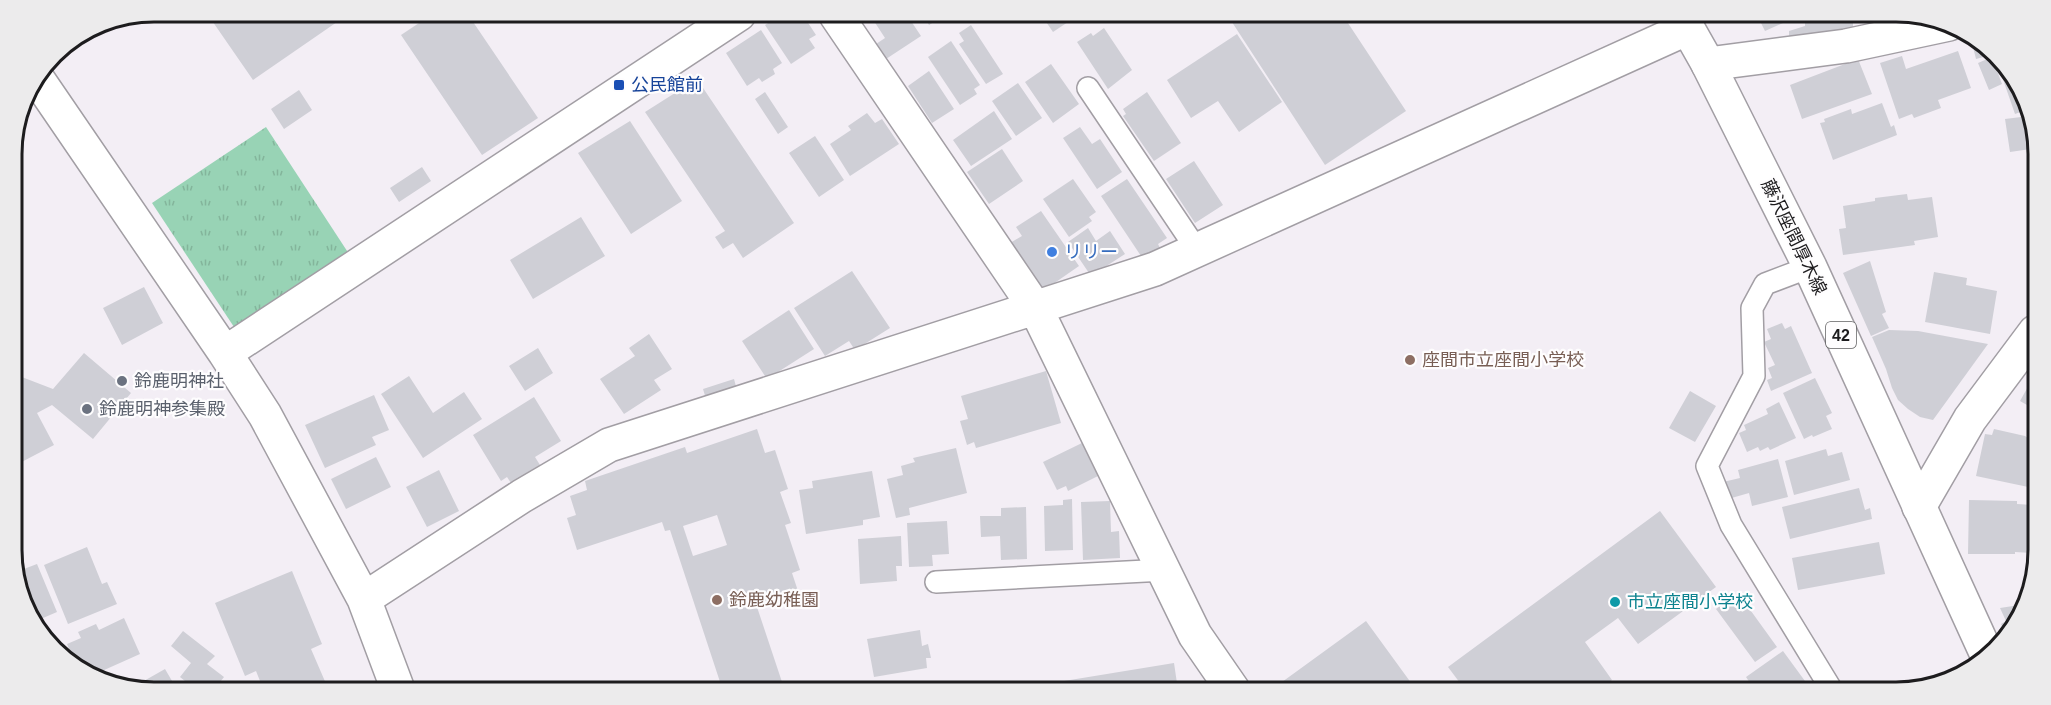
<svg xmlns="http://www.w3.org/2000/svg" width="2051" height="705" font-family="Helvetica,'Noto Sans JP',sans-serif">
	<defs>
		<pattern id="grass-tufts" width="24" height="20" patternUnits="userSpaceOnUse" patternTransform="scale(1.5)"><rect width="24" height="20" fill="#98d3b5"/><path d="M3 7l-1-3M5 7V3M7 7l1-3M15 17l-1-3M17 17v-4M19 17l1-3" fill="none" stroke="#83b59b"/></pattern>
	</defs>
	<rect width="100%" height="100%" fill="#f3eef5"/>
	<path fill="url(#grass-tufts)" d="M266 127 351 257 238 333 152 203Z"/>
	<path fill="#cfcfd6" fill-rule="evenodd" d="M206 12 331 13 337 22 253 80Z
		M434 13H467L538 118 482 155 401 35Z
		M781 15H803L816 35 809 39 815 48 791 64 765 25Z
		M870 15H907L921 36 886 59 876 44 885 38Z
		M923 15H950L944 20 942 17 929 25Z
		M1042 16H1077L1053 32Z
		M1228 16 1344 17 1406 111 1325 165Z
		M1759 19H1792L1765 31Z
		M1805 19H1853V36H1789V31L1805 26Z
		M971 25 1003 74 986 84 959 44 964 41 959 33Z
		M1104 28 1132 70 1108 89 1077 42 1091 33 1093 36Z
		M761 30 782 63 773 69 775 74 762 82 759 78 747 86 726 53Z
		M1237 34 1282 102 1239 132 1218 101 1191 118 1167 80Z
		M1971 39 1990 52 1991 55 1976 59Z
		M951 41 980 85 974 89 977 94 960 105 928 57Z
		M1958 51 1971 88 1938 100 1941 108 1914 118 1912 114 1899 119 1880 63 1902 56 1906 69Z
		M1992 57 2002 84 1989 90 1978 63Z
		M1858 59 1872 94 1802 119 1790 85Z
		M1051 64 1079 104 1053 123 1025 82Z
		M2006 65 2026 110 2015 114 1999 68Z
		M929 71 954 109 932 123 908 86Z
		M697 79 794 223 743 258 733 243 723 249 715 237 725 231 645 112Z
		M1018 83 1042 118 1016 136 992 101Z
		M299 90 312 110 284 129 271 109Z
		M765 92 788 127 778 134 755 99Z
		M1147 92 1181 143 1154 161 1123 116 1126 114 1123 109Z
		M1882 103 1891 127 1894 125 1897 135 1833 160 1820 123 1825 122 1824 119 1851 109 1852 114Z
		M994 111 1012 139 971 166 953 140Z
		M867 113 875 123 882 119 899 144 850 176 830 144 851 130 848 126Z
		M2029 116 2038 136V148L2010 152 2005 119Z
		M630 121 682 201 631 234 578 153Z
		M1080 127 1092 144 1100 139 1122 172 1097 189 1063 138Z
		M815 136 844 180 819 197 789 153Z
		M1002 149 1023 181 989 204 967 172Z
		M1194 161 1223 205 1195 223 1166 179Z
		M422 167 431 181 399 202 390 188Z
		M1073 179 1096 212 1089 217 1092 221 1069 237 1043 199Z
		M1127 179 1167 238 1158 244 1160 248 1143 259 1101 196Z
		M1907 194 1908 200 1932 197 1938 237 1914 241 1915 245 1843 255 1839 229 1846 228 1843 206 1875 201V198Z
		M2037 195 2036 236H2033L2028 196Z
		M1041 211 1079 266 1043 291 1010 243 1022 236 1016 227Z
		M581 217 605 256 533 299 510 260Z
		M1088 228 1096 241 1110 231 1125 254 1091 276 1068 242Z
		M1870 261 1886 312 1882 314 1889 328 1871 336 1843 273Z
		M852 271 890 328 855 350 849 341 825 356 794 308Z
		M1934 272 1967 278 1966 285 1997 291 1990 334 1925 322Z
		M144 287 163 323 122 345 103 308Z
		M789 310 814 349 767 379 742 341Z
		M1782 323 1785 329 1791 326 1812 373 1771 391 1767 380 1772 378 1768 368 1775 365 1764 342 1771 339 1767 329Z
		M1889 330 1918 331 1988 344 1933 420 1920 417 1908 409 1898 400 1892 388 1886 369 1872 337Z
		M649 334 672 369 654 380 661 390 624 414 600 379 635 356 629 348Z
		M538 348 553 373 525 391 509 366Z
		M84 353 131 393 93 439 52 405 37 413 54 445 14 466V374L53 389Z
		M1046 371 1061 423 976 448 974 442 967 445 960 421 968 419 961 396Z
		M409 376 433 413 464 392 482 419 423 458 381 394Z
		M2034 376V409L2020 401Z
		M1815 378 1832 413 1826 416 1832 429 1813 437 1812 435 1804 439 1783 393Z
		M734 379 737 390 706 399 703 389Z
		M1690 391 1716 406 1695 442 1669 428Z
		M374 395 389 430 372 437 376 445 325 468 305 425Z
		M534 397 561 441 535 457 540 465 511 483 507 477 501 481 473 435Z
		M1779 402 1796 438 1770 450 1768 447 1760 451 1758 447 1747 452 1739 433 1746 430 1744 425 1768 414 1766 409Z
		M757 429 765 453 775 450 788 489 780 492 791 523 785 525 800 570 792 573 798 591 756 604 784 688H722L670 530 665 531 662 522 577 550 567 518 576 515 570 496 587 490 585 481 685 447 687 453ZM717 515 727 545 693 556 683 526Z
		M1994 429 2025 436 2034 442 2033 488 1976 476 1985 434 1992 435Z
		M1082 443 1098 476 1068 491 1066 486 1057 490 1043 462Z
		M956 448 967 493 909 508 910 515 896 518 887 479 903 475 901 466 915 462 913 458Z
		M1826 449 1828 456 1842 452 1850 480 1794 495 1785 461Z
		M376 457 391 487 346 509 331 479Z
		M1778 459 1788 497 1752 506 1749 493 1728 499 1723 482 1740 478 1738 470Z
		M439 470 459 511 427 527 406 487Z
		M872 471 880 517 863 520V525L806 534 799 490 813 488 812 481Z
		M1859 488 1865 510 1870 508 1872 519 1790 539 1782 507Z
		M1072 499 1073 550 1045 551 1044 506 1063 505V500Z
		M1969 500 2017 501V504L2033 505 2032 553 2015 552V554H1968Z
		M1110 501 1111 532 1119 531 1120 558 1083 560 1081 502Z
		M1026 507 1027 559 1001 560 1000 536 981 537 980 516H1001V508Z
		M1660 511 1716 587 1638 644 1618 618 1585 642 1612 680 1597 691H1466L1448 667Z
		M947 521 949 554 932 555 933 566 909 567 907 523Z
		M901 536 902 566H896L897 581 860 584 858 539Z
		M1879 542 1885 574 1798 590 1792 558Z
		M87 547 102 584 107 582 117 604 68 624 44 565Z
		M37 564 57 612 36 621 15 578 18 577 16 572Z
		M292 571 322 644 311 649 327 686H262L256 671 245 676 215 603Z
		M1738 593 1777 647 1755 662 1716 609Z
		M2026 604 2005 633 2001 624 2006 621 2000 608Z
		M124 618 140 654 93 675 75 663 67 644 81 638 78 632 96 624 99 630Z
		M1366 621 1417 691 1271 690Z
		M920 630 922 646 928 644 931 658H926L927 668 874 677 867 639Z
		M183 631 215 656 207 664 224 677 217 686H191L180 677 191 663 171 646Z
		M1783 651 1813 692H1756L1746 677Z
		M1174 663 1178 690 1065 689 1064 681Z
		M165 669 175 686H135Z"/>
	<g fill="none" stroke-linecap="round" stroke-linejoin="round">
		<defs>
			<path id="lane" d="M1088 88 1197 250
				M1810 267 1765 284 1752 308 1754 376 1707 466 1731 525 1833 692
				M936 582 1165 570"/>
			<path id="street" d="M836 15 1036 309 1195 635 1233 690
				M1708 64 1846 46 1949 24
				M37 78 225 353 265 415 364 599 397 687
				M225 353 739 14
				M1919 507 1970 419 2035 332
				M364 599 522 496 609 445 1155 269 1688 28"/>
			<path id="primary" d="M1682 18 1708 64 1810 267 1988 657"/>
		</defs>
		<use href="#lane" stroke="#a29ea4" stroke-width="24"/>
		<use href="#street" stroke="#a29ea4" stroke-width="36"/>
		<use href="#primary" stroke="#a29ea4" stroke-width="36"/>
		<use href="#lane" stroke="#fff" stroke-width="21"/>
		<use href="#street" stroke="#fff" stroke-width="33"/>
		<use href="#primary" stroke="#fff" stroke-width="33"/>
	</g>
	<rect fill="#1a4fb4" stroke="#fefdfe" stroke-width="2" x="613" y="79" width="12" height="12" rx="3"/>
	<circle fill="#3f7fe0" stroke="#fefdfe" stroke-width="2" cx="1052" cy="252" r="6"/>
	<g fill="#8d6e63" stroke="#fefdfe" stroke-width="2">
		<circle cx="1410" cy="360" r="6"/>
		<circle cx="717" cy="600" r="6"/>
	</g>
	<g fill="#6b7280" stroke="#fefdfe" stroke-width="2">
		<circle cx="122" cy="381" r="6"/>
		<circle cx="87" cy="409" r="6"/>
	</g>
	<circle fill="#0f9aa8" stroke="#fefdfe" stroke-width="2" cx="1615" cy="602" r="6"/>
	<g text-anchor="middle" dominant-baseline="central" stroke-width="4.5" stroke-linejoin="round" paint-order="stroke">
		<rect fill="#fefdfe" stroke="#606061" stroke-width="1.5" x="1826" y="322" width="30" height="26" rx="4.5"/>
		<g font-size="16" font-weight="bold" fill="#1d1c1e">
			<text x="1841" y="335">42</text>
		</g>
		<g font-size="18" fill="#164399" stroke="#fefdfe" text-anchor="start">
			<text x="631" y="85">公民館前</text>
		</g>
		<g font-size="18" fill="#1d1c1e" stroke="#fefdfe">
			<text transform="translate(1794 237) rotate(64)">藤沢座間厚木線</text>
		</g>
		<g font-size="18" fill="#366cbe" stroke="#fefdfe" text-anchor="start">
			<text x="1064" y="252">リリー</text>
		</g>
		<g font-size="18" fill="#785e54" stroke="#fefdfe" text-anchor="start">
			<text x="1422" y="360">座間市立座間小学校</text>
			<text x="729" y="600">鈴鹿幼稚園</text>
		</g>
		<g font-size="18" fill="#5b616d" stroke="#fefdfe" text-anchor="start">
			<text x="134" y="381">鈴鹿明神社</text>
			<text x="99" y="409">鈴鹿明神参集殿</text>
		</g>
		<g font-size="18" fill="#0d838f" stroke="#fefdfe" text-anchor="start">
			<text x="1627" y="602">市立座間小学校</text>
		</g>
	</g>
	<path d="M0 0H2051V705H0ZM154 22H1896A132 132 0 0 1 2028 154V550A132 132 0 0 1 1896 682H154A132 132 0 0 1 22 550V154A132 132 0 0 1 154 22Z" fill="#ecebec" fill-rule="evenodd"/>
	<path fill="none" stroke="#1d1c1e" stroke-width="3" d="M154 22H1896A132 132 0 0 1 2028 154V550A132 132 0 0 1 1896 682H154A132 132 0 0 1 22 550V154A132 132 0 0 1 154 22Z"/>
</svg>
